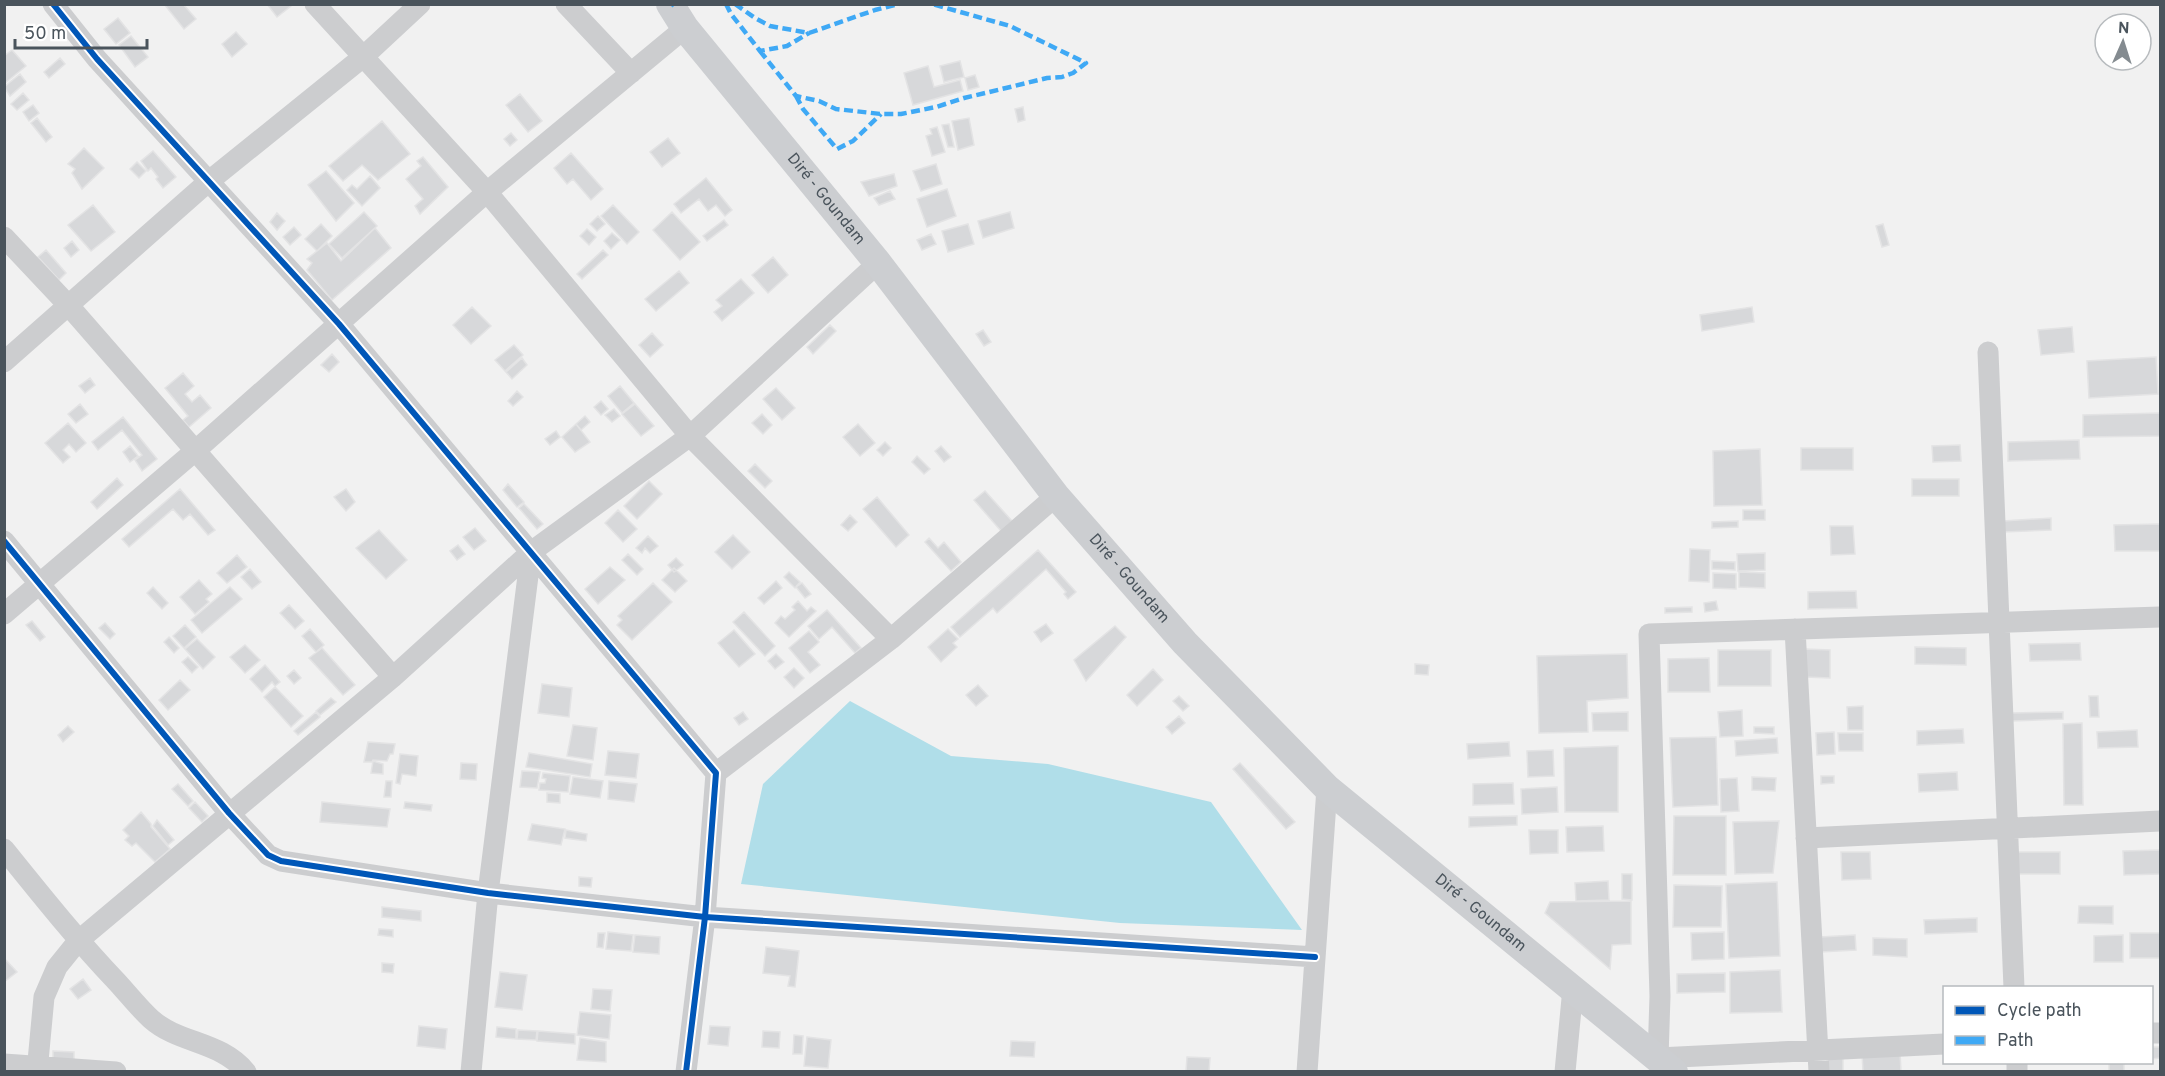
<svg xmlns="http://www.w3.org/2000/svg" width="2165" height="1076" font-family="Overpass,sans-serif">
	<rect width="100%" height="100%" fill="#f1f1f1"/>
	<path fill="#b0dee9" d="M850 701 951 756 1048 764 1211 802 1302 930 1120 923 741 884 763 784Z"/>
	<path fill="#d7d8da" stroke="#e3e3e4" stroke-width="1.5" d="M164 4H183L196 19 184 29Z
		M267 4H290L291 6 277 17Z
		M118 18 130 33 116 44 104 29Z
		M236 32 247 44 232 57 222 44Z
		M131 36 148 57 135 67 119 45Z
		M12 50 26 66 4 84V56Z
		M60 58 65 64 49 78 44 72Z
		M960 61 964 77 944 82 940 66Z
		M928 66 934 87 960 80 963 91 913 105 904 73Z
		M20 74 26 82 10 96 4 87Z
		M975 75 979 87 968 90 965 78Z
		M23 93 29 100 17 110 11 104Z
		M520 94 542 121 528 132 506 105Z
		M33 105 39 113 29 121 23 112Z
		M1023 107 1025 120 1018 122 1015 109Z
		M37 118 52 137 46 142 31 123Z
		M969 118 974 145 958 150 952 121Z
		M382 121 410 154 378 180 362 165 343 181 329 166Z
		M949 124 954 147H948L942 125Z
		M937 127 945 152 932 156 926 136 932 134 930 129Z
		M511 133 517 140 510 146 504 139Z
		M668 138 680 153 662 167 650 152Z
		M84 148 104 168 82 189 72 173 75 169 68 164Z
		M153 151 176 177 163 188 156 179 158 177 151 168 148 171 141 161Z
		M571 153 603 189 591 200 573 179 567 184 554 168Z
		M423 157 448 187 420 214 415 206 423 199 406 179 421 166 417 161Z
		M137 162 146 171 139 178 130 169Z
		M936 164 942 184 921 191 913 171Z
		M326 171 354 203 336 221 308 185Z
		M894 174 897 186 869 196 861 182Z
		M370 176 380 188 362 206 347 190 352 185 357 189Z
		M706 178 732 210 725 216 716 205 708 211 699 199 681 213 674 204Z
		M947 189 956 216 927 227 917 199Z
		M890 191 895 199 879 205 874 198Z
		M93 205 115 232 91 251 68 225Z
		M613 205 639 232 627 244 601 216Z
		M364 212 377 226 342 258 329 244Z
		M672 212 700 242 680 260 653 230Z
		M1010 212 1014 228 983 238 978 221Z
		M277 213 285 221 277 230 270 222Z
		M598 216 605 224 597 231 590 224Z
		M724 220 728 225 707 241 703 236Z
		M321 224 332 236 317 251 305 239Z
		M968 224 974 244 948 252 942 231Z
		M1883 224 1889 245 1882 247 1876 226Z
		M294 227 301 235 290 245 283 237Z
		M375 228 391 248 332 300 307 270 312 263 307 259 327 243 341 261Z
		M587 229 596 237 589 245 580 236Z
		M612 233 620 240 611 249 604 241Z
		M931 234 936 244 922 250 917 240Z
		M72 241 79 250 71 257 64 248Z
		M46 250 66 273 59 280 38 257Z
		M603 250 608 255 582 279 577 274Z
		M773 257 788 275 768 293 752 275Z
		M679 271 689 283 656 311 645 299Z
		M741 279 754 293 722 321 714 312 722 306 716 300Z
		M472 307 491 326 471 344 453 325Z
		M1752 307 1754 322 1702 331 1700 315Z
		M830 325 836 331 813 354 807 347Z
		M2072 327 2074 352 2041 355 2038 330Z
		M983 330 991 342 984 346 976 334Z
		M652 333 663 345 650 357 639 345Z
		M514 345 523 355 505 371 495 360Z
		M332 354 339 362 329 372 321 365Z
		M2156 357 2158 394 2089 398 2087 361Z
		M522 358 527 365 512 379 506 372Z
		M183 373 194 386 185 394 192 402 200 395 211 408 189 427 183 420 188 416 165 388Z
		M90 378 95 385 85 393 79 386Z
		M620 386 634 403 622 413 608 396Z
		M776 388 795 408 782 420 763 399Z
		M517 391 523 397 513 406 508 401Z
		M601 401 608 409 601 415 594 407Z
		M80 404 88 414 76 423 68 414Z
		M635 404 654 426 641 436 622 414Z
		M614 409 620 416 612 422 605 415Z
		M2160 413V436L2083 437V415Z
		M762 414 772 425 763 434 752 423Z
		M585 416 590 422 581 430 576 424Z
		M123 417 157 459 142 471 135 460 142 455 122 430 98 450 92 442Z
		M68 423 86 443 76 452 69 444 63 450 70 457 63 463 45 443Z
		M576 424 590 442 575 452 562 437Z
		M858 424 875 443 860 456 843 437Z
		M556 431 560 437 550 445 545 439Z
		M2079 440 2080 459 2008 461V442Z
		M885 442 891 448 883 456 877 450Z
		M1960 445 1961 461 1933 462 1932 446Z
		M130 446 138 456 130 462 123 452Z
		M941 446 951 457 944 462 935 451Z
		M1801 448H1853V470H1801Z
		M1760 449 1762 505 1714 506 1713 451Z
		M917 456 930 469 924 474 912 462Z
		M755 464 772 481 765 488 748 471Z
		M117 478 123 485 97 509 91 502Z
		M1912 479H1959V496H1912Z
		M649 481 662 494 637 519 624 506Z
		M508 484 524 502 517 507 503 490Z
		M180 489 215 530 208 535 190 514 183 520 173 509 129 547 122 539Z
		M346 489 355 502 346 511 334 497Z
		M985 491 1012 521 1001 531 974 500Z
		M877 497 909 535 896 547 863 509Z
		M524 504 543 524 537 529 519 508Z
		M618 510 637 529 623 542 605 523Z
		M1743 510H1765V520H1743Z
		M850 515 857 522 848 531 841 525Z
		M2051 518V530L2003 532V521Z
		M1738 521V527L1712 528V522Z
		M2160 524V551H2115L2114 525Z
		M1830 526H1853L1855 554 1831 555Z
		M475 528 486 541 474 550 463 537Z
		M379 530 407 560 386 579 356 548Z
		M733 535 750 552 732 569 715 552Z
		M648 536 658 546 650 553 645 548 642 553 636 548Z
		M929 538 938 548 944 542 961 562 951 571 925 542Z
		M458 545 465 554 457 560 450 551Z
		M1690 549 1710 550 1709 582 1689 581Z
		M1038 550 1076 592 1068 599 1064 594 1066 592 1046 569 997 613 993 608 960 637 951 627Z
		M1765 553V570L1738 571 1737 554Z
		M628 554 643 569 637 575 622 560Z
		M237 555 247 567 227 583 217 573Z
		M676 558 683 565 674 572 668 565Z
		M1712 561 1735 562V570L1712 569Z
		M610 567 625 580 598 604 585 589Z
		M674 568 687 581 675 592 662 580Z
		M250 569 261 582 252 589 241 577Z
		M789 572 800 582 795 588 784 577Z
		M1739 572 1765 573V588L1739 587Z
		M1713 573 1736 574V589L1713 588Z
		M199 580 212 594 206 599 209 602 195 614 180 597Z
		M776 581 782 588 764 604 758 598Z
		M653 583 672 602 632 640 617 625 622 620 618 616Z
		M802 583 811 594 805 598 796 587Z
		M153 587 168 603 162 609 147 593Z
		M230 587 242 599 202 633 191 620Z
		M1856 591 1857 608 1808 609V592Z
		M798 601 807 611 811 607 816 611 789 637 775 623 781 616 785 619 795 610 792 607Z
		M1716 601 1718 610 1705 612 1704 603Z
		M289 605 304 621 295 629 280 613Z
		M1692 607V612L1665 613V608Z
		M827 610 861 648 855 653 832 627 819 639 808 626Z
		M744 612 775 646 765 656 733 622Z
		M32 621 45 637 40 641 26 625Z
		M105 623 115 634 110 639 99 628Z
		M1046 624 1053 633 1041 642 1034 632Z
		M185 625 196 637 184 648 173 636Z
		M1115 626 1126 637 1086 681 1074 660Z
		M310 629 324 645 316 652 302 636Z
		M948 629 958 639 953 643 957 647 941 662 928 647Z
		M734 630 755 654 739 667 718 643Z
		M809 631 819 642 808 652 820 665 810 673 789 648Z
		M169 637 179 648 174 653 164 642Z
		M197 639 215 657 203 669 185 649Z
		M2080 643 2081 660 2030 661 2029 644Z
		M245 645 260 660 245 673 230 657Z
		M1915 647 1966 648V665L1915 664Z
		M322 648 355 685 343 695 309 658Z
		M1805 649 1830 650V678L1805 677Z
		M1718 650H1771V686H1718Z
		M776 654 784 662 775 669 768 661Z
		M1627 654 1628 698 1587 701 1588 732 1539 733 1537 656Z
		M188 657 198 667 192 673 182 662Z
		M1709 658 1710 692H1668V659Z
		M1415 664 1429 665 1428 675 1415 674Z
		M265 665 280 682 275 686 272 682 262 692 250 679Z
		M794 668 804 678 794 688 784 677Z
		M1153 669 1163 680 1137 706 1127 695Z
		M294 670 301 678 294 684 287 676Z
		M180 680 190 690 168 710 159 700Z
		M542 684 572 688 569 717 538 713Z
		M978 685 988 696 976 706 966 695Z
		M275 687 303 716 291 727 264 697Z
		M1179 696 1189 706 1183 711 1173 701Z
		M2089 696H2098L2099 717H2090Z
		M331 698 336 702 320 715 316 711Z
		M1863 706V730H1848L1847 707Z
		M1742 710 1743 736 1720 737 1718 712Z
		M316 712 320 717 298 735 294 731Z
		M743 712 748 719 739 725 734 718Z
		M1628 712V731H1593L1592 713Z
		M2063 712V719L2012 721V713Z
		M1179 716 1185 723 1172 734 1166 727Z
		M2082 723 2083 805H2064L2063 724Z
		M573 725 597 728 593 760 567 756Z
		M68 726 74 732 63 742 58 735Z
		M1754 727H1774V734L1754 733Z
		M1963 729 1964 743 1917 745V731Z
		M2137 730 2138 747 2098 748 2097 732Z
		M1834 732 1835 754 1817 755 1816 733Z
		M1838 733H1863V751H1839Z
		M1716 737 1718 805 1673 807 1670 738Z
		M1777 738 1778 753 1736 756 1735 741Z
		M368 742 395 744 393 754H390L387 761 373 760 372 762H364Z
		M1509 742 1510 756 1468 759 1467 744Z
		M1618 746V812H1565L1564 748Z
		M1553 750 1554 776 1528 777 1527 751Z
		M608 751 639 754 636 778 605 775Z
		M529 753 592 764 590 777 526 767Z
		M400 754 418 756 416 776 402 774 400 784 396 783Z
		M373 761 383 764V774L371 773Z
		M461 763 477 764 476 780 460 779Z
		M1240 763 1295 822 1286 829 1233 769Z
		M522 771 540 772 537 788 520 787Z
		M1957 772 1958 790 1919 792 1918 774Z
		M543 773 570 776 568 792 539 790 540 783H545L546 779 542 778Z
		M1821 776H1834V783L1821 784Z
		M573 777 603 781 600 798 570 794Z
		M1752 777 1776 778 1775 791 1752 790Z
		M1737 778 1739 811 1721 812 1720 779Z
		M386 781H392L391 797H384Z
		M609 781 637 784 634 802 608 799Z
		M1513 783 1514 804 1473 805V784Z
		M178 784 193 801 188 806 172 789Z
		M1557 787 1558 812 1522 814 1521 789Z
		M547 793 560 794V803L547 802Z
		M195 802 208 816 202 822 189 808Z
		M322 802 390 809 387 827 320 822Z
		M405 802 432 805 431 811 404 808Z
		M141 812 151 824V827L170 849 155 862 136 843 132 846 125 840 129 836 123 830Z
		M1517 816V825L1469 827V817Z
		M1674 816H1726V875H1673Z
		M157 820 174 840 168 845 153 826Z
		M1779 821 1773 873 1735 874 1733 822Z
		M532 824 565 829 561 845 528 840Z
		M1603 826 1604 851 1567 852 1566 827Z
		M566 830 587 834 586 841 565 838Z
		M1529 830H1558V853L1530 854Z
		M2160 850V874L2124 875 2123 851Z
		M1841 852H1870L1871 879 1842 880Z
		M2016 852H2060V874H2016Z
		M1622 874H1632V900L1622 899Z
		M579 877 592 878 591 887 579 886Z
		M1608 881 1609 900 1576 901 1575 883Z
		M1777 882 1780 956 1729 958 1726 884Z
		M1674 885 1722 886 1721 927H1673Z
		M1631 901V944L1612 945 1610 969 1545 913 1550 902Z
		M2079 906H2113V924L2078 923Z
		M382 907 421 911V921L382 917Z
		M1977 918V932L1925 934 1924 920Z
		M379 929 393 930V937L378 935Z
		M608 932 633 935 631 951 606 949Z
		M1724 932V959L1692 960 1691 933Z
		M598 933H605L603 948 597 947Z
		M2130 933H2160V958H2130Z
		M635 935 660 937 659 954 633 952Z
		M1855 935 1856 950 1821 952 1820 937Z
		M2123 935V962H2094V936Z
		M1873 938 1907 939V957L1873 955Z
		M766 947 799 951 795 987 788 986 790 976 763 973Z
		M4 958 17 972 4 982Z
		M382 963 394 964 393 973 382 972Z
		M1780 970 1782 1012 1730 1013V972Z
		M500 972 527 975 522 1010 495 1007Z
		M1725 973V992L1677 993V974Z
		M83 979 91 990 78 999 70 989Z
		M593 989 612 990 610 1011 591 1009Z
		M580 1012 611 1015 609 1039 577 1035Z
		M419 1026 447 1029 445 1049 417 1046Z
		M710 1026 730 1027 728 1046 708 1044Z
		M497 1027 516 1029V1039L496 1037Z
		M518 1030 537 1031 536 1040 517 1039Z
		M538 1031 575 1034V1044L537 1041Z
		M763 1031 780 1032 779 1048 762 1047Z
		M794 1035 803 1036 802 1054H793Z
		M807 1037 831 1040 828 1068 804 1066Z
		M580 1038 606 1042V1062L577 1060Z
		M1011 1041 1035 1042 1034 1057 1010 1056Z
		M2152 1047H2160V1058L2152 1059Z
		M53 1051 74 1052V1061H53Z
		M1900 1052 1901 1072H1863L1862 1053Z
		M1827 1055H1843V1072H1827Z
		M1187 1057 1210 1058 1209 1072H1186Z
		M2109 1062H2124V1072H2109Z"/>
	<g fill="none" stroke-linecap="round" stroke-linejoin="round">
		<path stroke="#cccdcf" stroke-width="21" d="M53 4 97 59 339 324 716 773 705 917 686 1072
			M315 4 487 192 690 436 891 639
			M566 4 631 73
			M4 237 69 306 393 677
			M1988 352 2014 988
			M4 362 208 182 363 57 420 4
			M4 541 229 813 268 855 281 861 488 893 705 917 1315 957
			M4 614 195 451 487 192 685 28
			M1795 629 1819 1072
			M716 773 891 639 1056 496
			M1806 838 2160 821
			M4 849C41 895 77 940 117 982 128 994 139 1008 151 1019 179 1044 221 1041 246 1072
			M2152 1033H2160
			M1944 1044 1658 1058 1660 996 1649 634 2160 617
			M2017 1062V1072
			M4 1064 116 1072
			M37 1072 44 997 57 967 78 941 393 677 531 552 690 436 878 263
			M471 1072 488 893 531 552
			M1307 1072 1327 788
			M1565 1072 1573 988"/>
		<path stroke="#ccced1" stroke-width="28" id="s1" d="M670 4 685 28 878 263 1056 496 1185 643 1327 788 1674 1072"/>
		<path stroke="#3fa9f5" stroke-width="4.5" stroke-dasharray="9 4.5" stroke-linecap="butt" d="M726 4 731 14 760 51 787 46 809 33
			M735 4 755 18 770 26 809 33 875 10 899 4
			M671 6 673 4
			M760 51 796 96 819 101 836 109 881 114H901L936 107 964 98 1006 88 1047 78 1062 77 1073 73 1086 63 1010 26 932 4
			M796 96 803 109 837 149 853 141 881 114"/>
		<defs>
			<path id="cycleway" d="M53 4 97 59 339 324 716 773 705 917 686 1072
				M4 541 229 813 268 855 281 861 488 893 705 917 1315 957"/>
		</defs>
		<use href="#cycleway" stroke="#fff" stroke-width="10"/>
		<use href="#cycleway" stroke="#0057b8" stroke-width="6"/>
	</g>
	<g text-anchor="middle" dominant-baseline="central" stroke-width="6" stroke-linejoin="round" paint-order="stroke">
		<g font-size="16" fill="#4a545c" stroke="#fff">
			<text stroke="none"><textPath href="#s1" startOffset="250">Diré - Goundam</textPath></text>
			<text stroke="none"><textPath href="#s1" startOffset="736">Diré - Goundam</textPath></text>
			<text stroke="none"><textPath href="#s1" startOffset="1222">Diré - Goundam</textPath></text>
		</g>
	</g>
	<rect width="2165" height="1076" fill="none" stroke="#4a545c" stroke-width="12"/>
	<rect x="1943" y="986" width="210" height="78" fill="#ffffff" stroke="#b7bbbe" stroke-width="1.5"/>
	<rect x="1955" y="1006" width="30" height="9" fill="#0057b8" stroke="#b7bbbe" stroke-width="1.5"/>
	<text x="1997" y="1016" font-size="18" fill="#4a545c">Cycle path</text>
	<rect x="1955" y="1036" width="30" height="9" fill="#3fa9f5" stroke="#b7bbbe" stroke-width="1.5"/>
	<text x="1997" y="1046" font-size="18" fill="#4a545c">Path</text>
	<g transform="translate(2123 42) rotate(3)"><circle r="28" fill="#ffffff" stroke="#b7bbbe" stroke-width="1.5"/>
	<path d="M0-4.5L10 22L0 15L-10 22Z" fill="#848b90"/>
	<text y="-9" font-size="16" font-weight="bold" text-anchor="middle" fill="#4a545c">N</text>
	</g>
	<path d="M15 39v9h132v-9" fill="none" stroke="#4a545c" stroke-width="3"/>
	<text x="24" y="39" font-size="18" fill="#4a545c" stroke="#ffffff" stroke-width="4.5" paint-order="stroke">50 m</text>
</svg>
